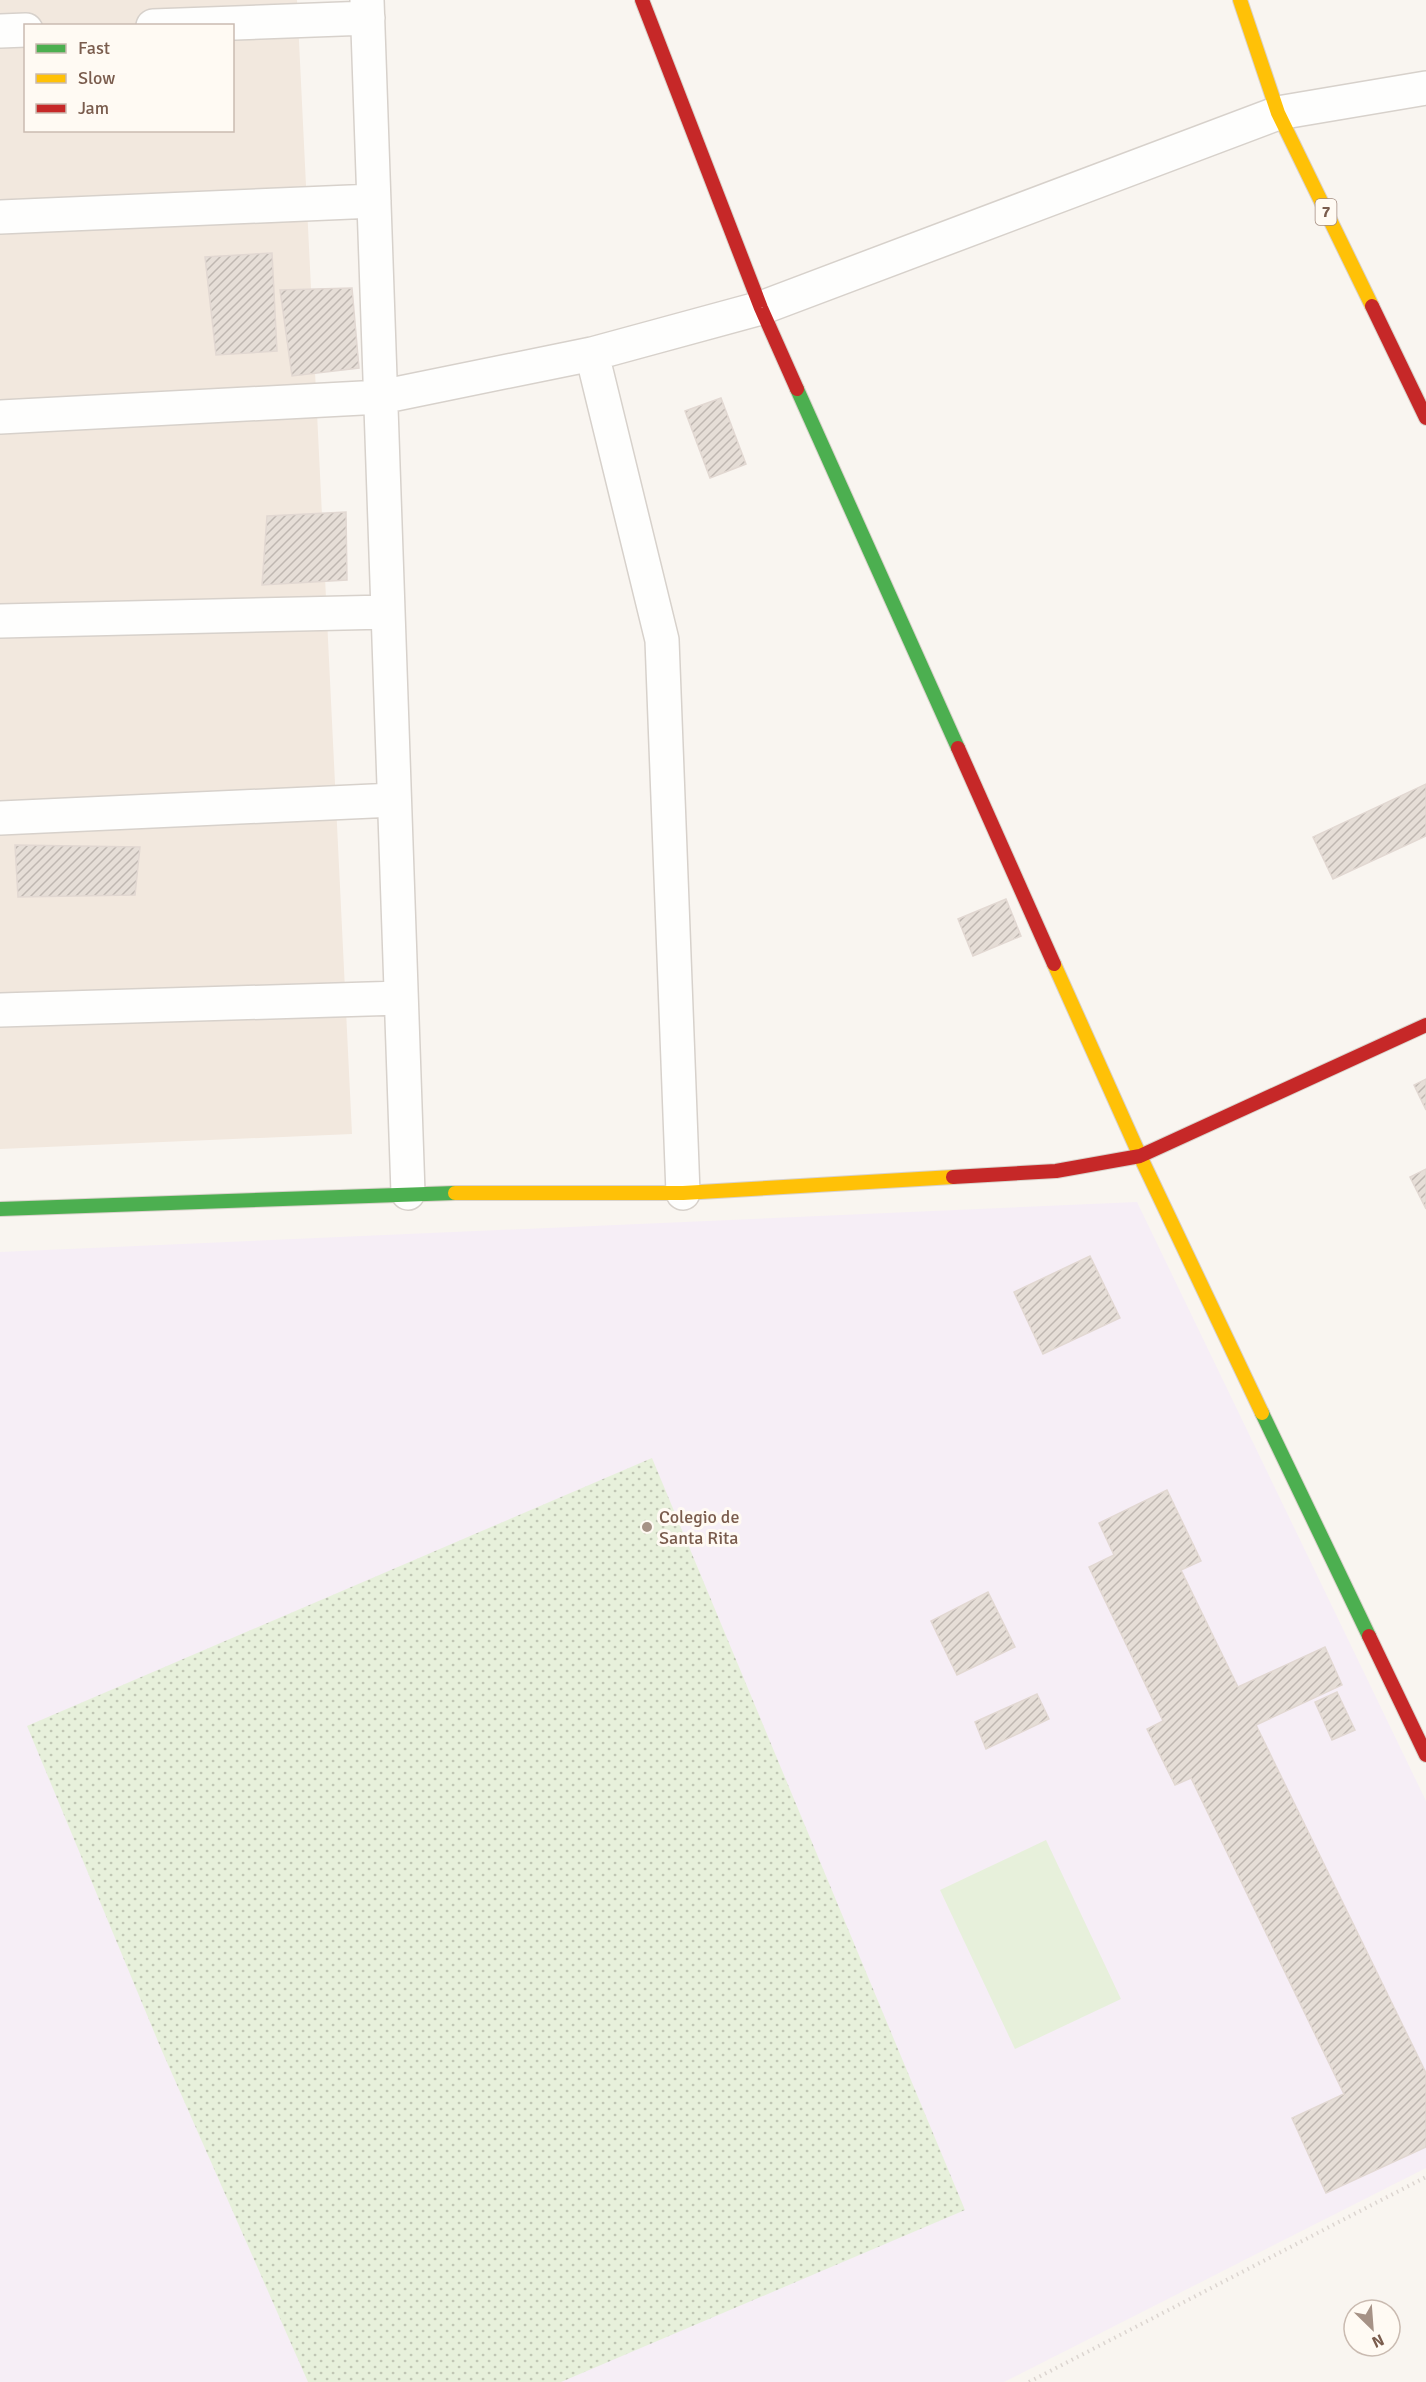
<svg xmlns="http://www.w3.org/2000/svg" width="1426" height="2382" font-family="Signika,sans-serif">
	<defs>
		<pattern id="park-dots" width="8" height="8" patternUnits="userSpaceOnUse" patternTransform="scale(1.5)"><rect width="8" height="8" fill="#e7f0db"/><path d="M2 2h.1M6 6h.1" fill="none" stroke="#c0c6b4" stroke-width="1.8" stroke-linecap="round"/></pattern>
		<pattern id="building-hatch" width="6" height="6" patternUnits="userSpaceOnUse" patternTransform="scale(1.5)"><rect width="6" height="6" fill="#e6ded7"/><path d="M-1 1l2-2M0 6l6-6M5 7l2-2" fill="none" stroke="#bfb7b1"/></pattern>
	</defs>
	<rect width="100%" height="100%" fill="#f9f5f0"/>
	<path fill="#f2e8de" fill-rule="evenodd" d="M0 0H297L352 1134 0 1149ZM26 26H232V130H26Z"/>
	<path fill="#f6eef6" d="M1137 1202 1426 1801V2168L1004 2382H0V1252Z"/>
	<path fill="url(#park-dots)" d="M652 1458 965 2210 561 2382H308L162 2051 27 1726Z"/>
	<path fill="#e7f0db" d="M1046 1840 1121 1999 1015 2049 940 1890Z"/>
	<path fill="url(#building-hatch)" stroke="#e2d8d2" stroke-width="1.5" d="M272 253 277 351 216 355 205 257Z
		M352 288 359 368 292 376 280 290Z
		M721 398 746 464 710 478 685 411Z
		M346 512 347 580 262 585 267 516Z
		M1426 784V836L1333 879 1313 837Z
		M15 845 140 847 135 895 18 897Z
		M1006 899 1021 936 973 956 958 919Z
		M1426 1079V1110L1414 1085Z
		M1426 1169V1209L1410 1177Z
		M1090 1256 1120 1318 1043 1354 1014 1292Z
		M1167 1490 1201 1561 1181 1570 1238 1687 1325 1647 1342 1685 1256 1725 1426 2073V2147L1326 2193 1292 2118 1344 2094 1191 1778 1175 1785 1147 1729 1163 1721 1089 1567 1114 1555 1099 1523Z
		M988 1592 1015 1647 957 1675 931 1621Z
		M1337 1692 1355 1730 1332 1740 1315 1702Z
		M1037 1694 1049 1719 986 1749 975 1722Z"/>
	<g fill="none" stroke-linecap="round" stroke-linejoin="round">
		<defs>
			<path id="street" d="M367 0 408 1193
				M153 26 368 18
				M0 31 26 30
				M0 217 374 201
				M592 354 662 640 683 1193
				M0 417 381 397 592 354 761 308 1278 113 1426 88
				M0 621 388 612
				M0 818 394 800
				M0 1010 401 998"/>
			<path id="fast" d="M797 389 958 748
				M0 1209 455 1193
				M1262 1413 1369 1636"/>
			<path id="slow" d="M1240 0 1278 113 1372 306
				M1054 964 1140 1156 1262 1413
				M455 1193H683L953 1177"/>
			<path id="jam" d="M642 0 761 308 797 389
				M1372 306 1426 418
				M958 748 1054 964
				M953 1177 1056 1171 1140 1156 1426 1025
				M1369 1636 1426 1755"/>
		</defs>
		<use href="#street" stroke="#d7d1cb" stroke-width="36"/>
		<use href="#fast" stroke="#d9d2cb" stroke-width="16"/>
		<use href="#slow" stroke="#d9d2cb" stroke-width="16"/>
		<use href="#jam" stroke="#d9d2cb" stroke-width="16"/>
		<path stroke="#dcd5d0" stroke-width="4" stroke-dasharray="1.5 4.5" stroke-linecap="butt" d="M1029 2382 1426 2177"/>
		<use href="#street" stroke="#fefefd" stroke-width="33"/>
		<use href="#fast" stroke="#4caf50" stroke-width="14"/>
		<use href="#slow" stroke="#ffc107" stroke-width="14"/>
		<use href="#jam" stroke="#c62828" stroke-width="14"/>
	</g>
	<circle fill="#a69286" stroke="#fffaf3" stroke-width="2" cx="647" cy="1527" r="6"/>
	<g text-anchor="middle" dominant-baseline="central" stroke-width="6" stroke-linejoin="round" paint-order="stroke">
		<rect fill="#fffaf3" stroke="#a28b7f" stroke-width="1.5" x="1315.5" y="199" width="21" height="26" rx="4.5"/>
		<g font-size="16" font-weight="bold" fill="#7a5c4d">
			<text x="1326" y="212">7</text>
		</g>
		<g font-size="18" fill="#7a5c4d" stroke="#fffaf3" text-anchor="start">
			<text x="659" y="1517">Colegio de<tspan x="659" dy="21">Santa Rita</tspan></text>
		</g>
	</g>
	<rect x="24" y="24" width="210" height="108" fill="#fffaf3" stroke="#cabbb1" stroke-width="1.5"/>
	<rect x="36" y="44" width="30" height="9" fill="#4caf50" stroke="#cabbb1" stroke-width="1.5"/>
	<text x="78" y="54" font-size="18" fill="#7a5c4d">Fast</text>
	<rect x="36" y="74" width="30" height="9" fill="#ffc107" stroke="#cabbb1" stroke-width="1.5"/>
	<text x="78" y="84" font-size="18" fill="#7a5c4d">Slow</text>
	<rect x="36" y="104" width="30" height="9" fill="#c62828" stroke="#cabbb1" stroke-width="1.5"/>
	<text x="78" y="114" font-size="18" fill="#7a5c4d">Jam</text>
	<g transform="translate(1372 2328) rotate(155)"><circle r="28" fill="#fffaf3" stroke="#cabbb1" stroke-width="1.5"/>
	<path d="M0-4.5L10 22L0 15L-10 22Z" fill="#a69286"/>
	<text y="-9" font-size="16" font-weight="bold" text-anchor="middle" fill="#7a5c4d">N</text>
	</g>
</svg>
